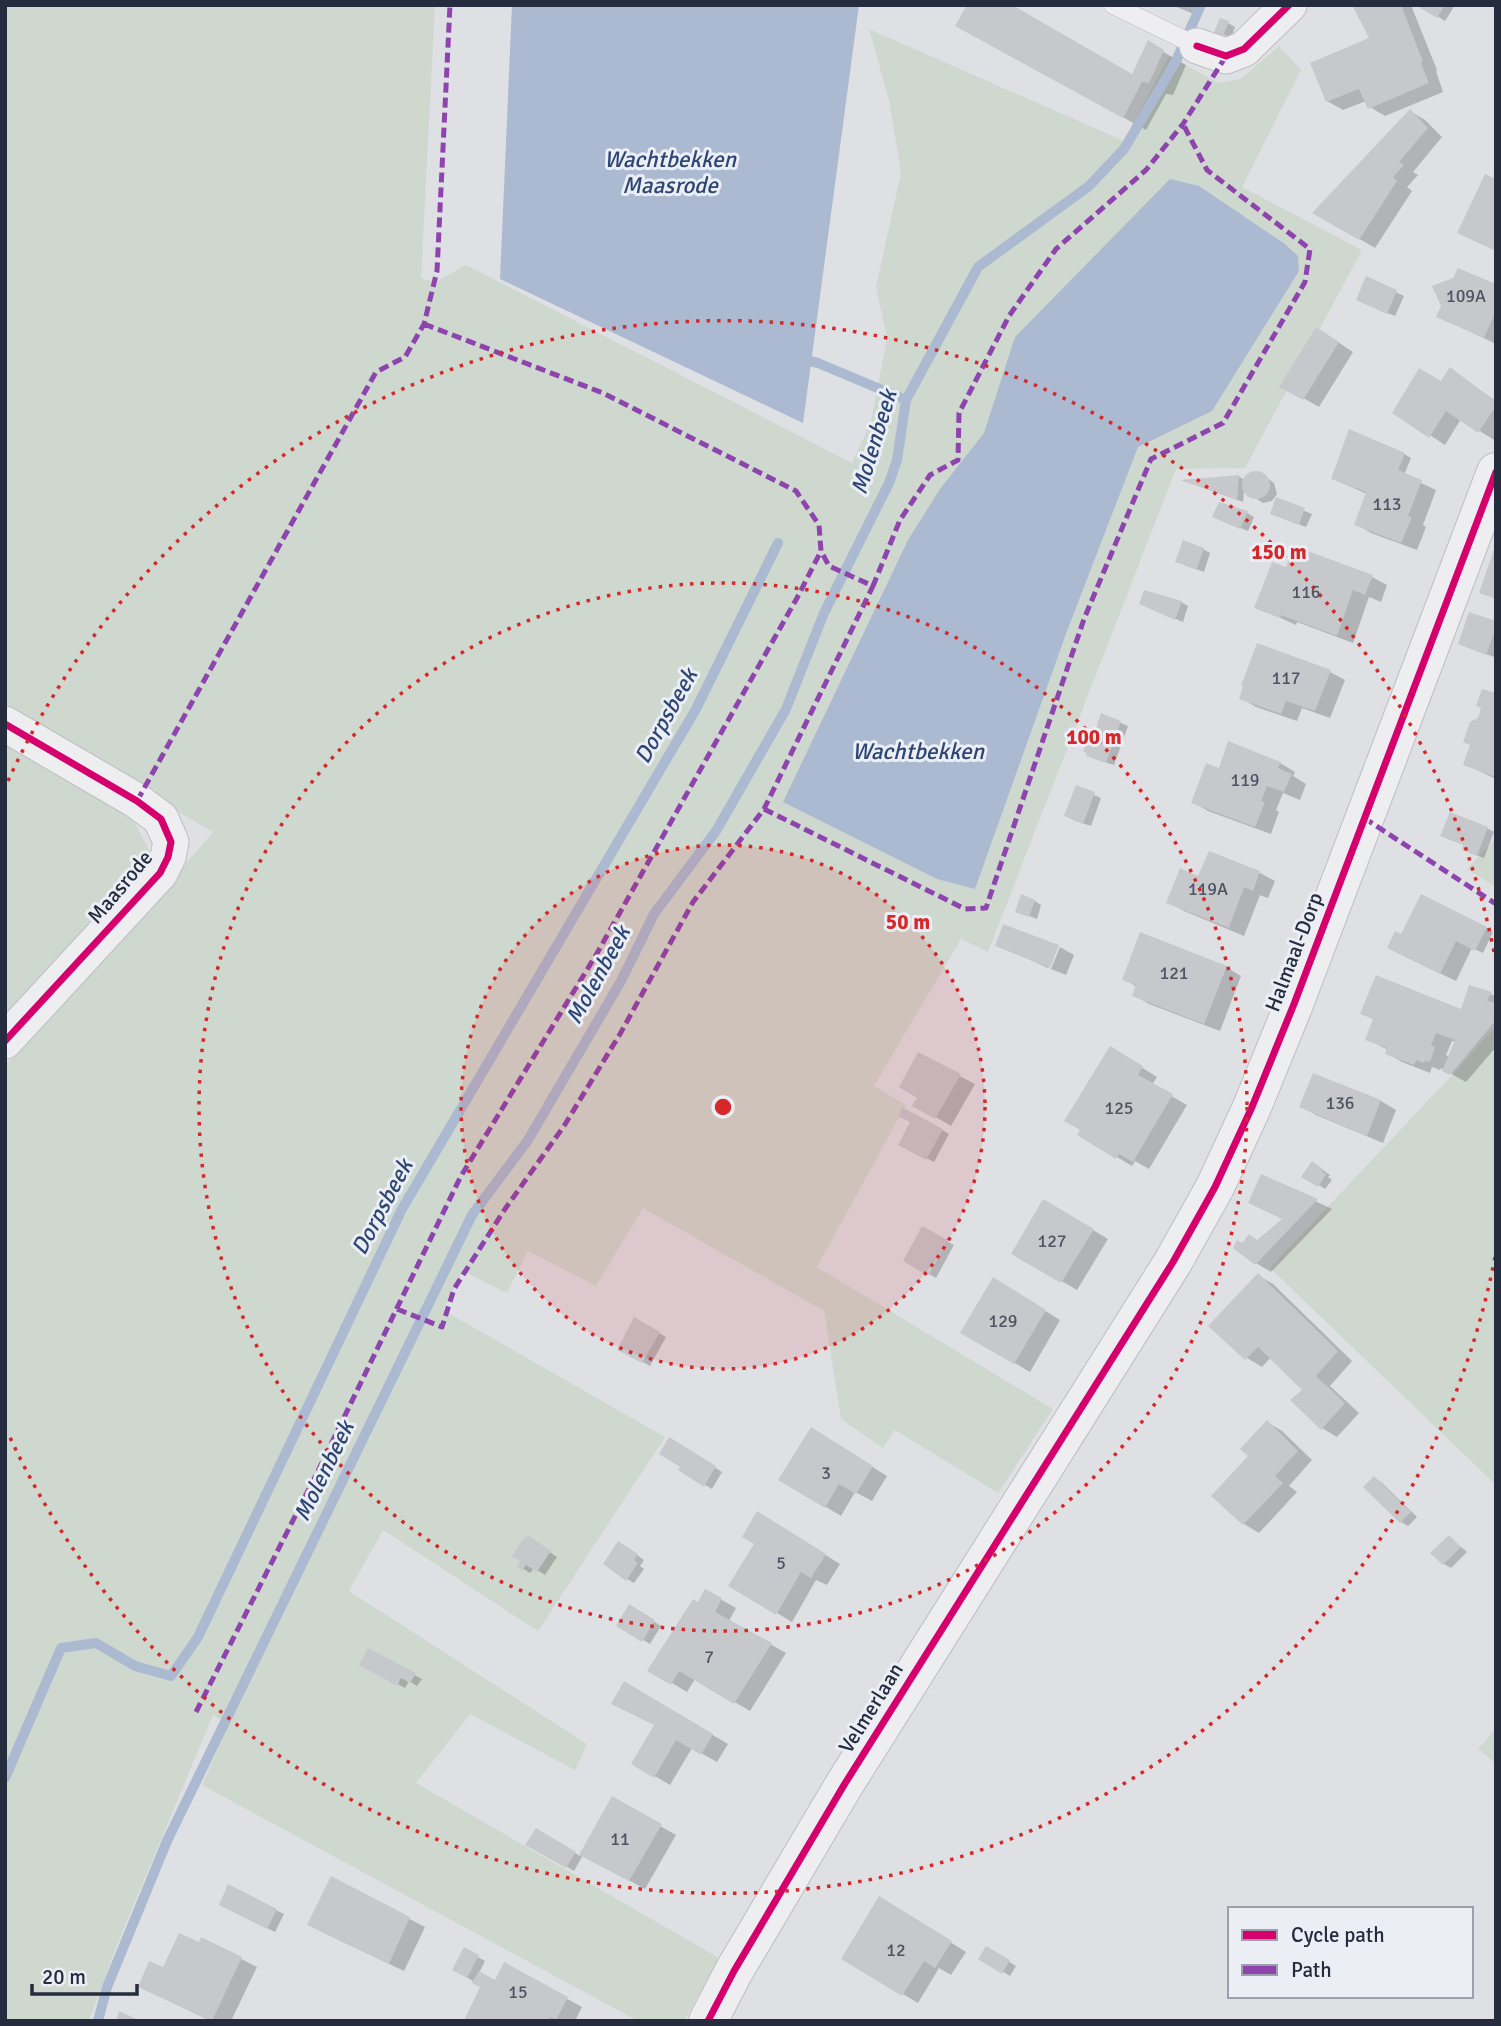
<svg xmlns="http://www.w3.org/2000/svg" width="1501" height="2026" font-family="Signika,sans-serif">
	<rect width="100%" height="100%" fill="#dfe0e4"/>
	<path fill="#ced8cf" d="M5 5H435L421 278 435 282 466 265 852 463 871 422 887 338 876 287 901 173 889 100 869 29 1124 141 1169 56 1219 83 1241 79 1279 46 1301 70 1242 187 1362 250 1245 468 1176 469 988 952 961 939 874 1086 906 1105 817 1267 1053 1409 998 1493 895 1430 883 1448 841 1419 824 1311 643 1208 596 1286 528 1251 507 1293 463 1271 443 1310 665 1437 538 1631 383 1530 349 1591 587 1744 575 1770 470 1714 416 1783 719 1958 684 2021H638L202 1785 229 1724 213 1715 117 1945 89 2021H5V1065L149 906 213 832 5 710Z
		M5 741 130 814 149 850 147 871 5 1032Z
		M1496 838V887L1467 869Z
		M1496 1026V1485L1270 1268 1455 1072Z
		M1496 1728V1764L1478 1749Z"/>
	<path fill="#abbad1" d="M512 5H859L803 423 500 279Z
		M1170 179 1199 186 1285 244 1298 256 1299 271 1212 411 1138 447 1067 631 975 889 937 879 783 802 908 540 940 489 984 433 1015 337Z"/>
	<path fill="#0003" fill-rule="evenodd" d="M1172 5H1202L1196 15Z
		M1354 5H1411L1437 70 1436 71 1443 92 1385 116 1370 107 1366 101 1343 110 1327 101 1371 39Z
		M1419 5H1455L1445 21Z
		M1228 23 1235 27 1231 38 1216 31Z
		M980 38 1133 76 1148 43 1186 65 1173 95 1166 94 1146 130Z
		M1410 111 1425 120 1442 137 1413 172 1418 175 1407 187 1412 191 1375 248 1315 213Z
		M1367 279 1404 296 1395 316 1365 304Z
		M1496 286V344L1438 316Z
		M1332 338 1353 352 1319 407 1282 386Z
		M1450 370 1496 401 1494 440 1461 419 1445 445 1395 412 1442 383Z
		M1404 454 1411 458 1404 475 1436 490 1423 525 1426 527 1417 550 1371 533 1356 524 1367 494 1333 479Z
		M1259 472 1274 483 1277 494 1272 501 1263 503 1244 491 1243 502 1185 481 1238 476 1246 481 1250 474Z
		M1277 500 1312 514 1306 527 1272 514Z
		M1247 513 1254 517 1248 531 1221 520Z
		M1203 549 1210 553 1204 572 1184 565Z
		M1287 570 1372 577 1387 585 1381 602 1369 597 1353 643 1297 622 1296 625 1257 607Z
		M1181 602 1188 606 1183 622 1149 607Z
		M1496 623 1494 657 1467 647Z
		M1330 672 1345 680 1330 718 1302 708 1297 721 1256 707 1241 698Z
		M1496 695V779L1465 764 1479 720Z
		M1102 715 1128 726 1114 765 1095 759 1093 743Z
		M1280 763 1295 772 1293 776 1306 784 1300 800 1283 793 1276 810 1279 812 1271 834 1208 811 1193 802 1220 770Z
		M1077 788 1101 798 1091 826 1073 820Z
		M1487 828 1494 832 1484 858 1471 853Z
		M1209 854 1260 873 1275 881 1268 898 1260 895 1244 936 1184 911 1169 902 1199 878Z
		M1035 901 1041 905 1037 919 1017 911Z
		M1486 928 1493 932 1483 953 1472 948 1456 981 1404 956 1402 937Z
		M997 945 1057 946 1048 968Z
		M1060 947 1074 955 1066 975 1051 969Z
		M1226 967 1241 976 1220 1031 1149 1004 1134 995 1137 987 1124 979Z
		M1491 994 1496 997V1047L1466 1082 1441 1068 1440 1070 1432 1067 1430 1073 1402 1062 1387 1053 1388 1050 1367 1039 1374 1020 1363 1013 1469 1014ZM1452 1041 1456 1042 1449 1057 1446 1055Z
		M1110 1048 1157 1077 1152 1085 1187 1105 1149 1169 1135 1161 1132 1166 1079 1134Z
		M919 1055 975 1084 951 1126 915 1105 919 1097Z
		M1314 1076 1381 1101 1396 1110 1383 1143 1316 1115 1301 1106Z
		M942 1130 949 1134 934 1162 905 1147Z
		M1319 1167 1330 1175 1328 1177 1332 1180 1325 1189 1304 1176Z
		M1262 1176 1332 1209 1271 1272 1256 1263 1243 1245 1258 1241 1283 1219 1250 1202Z
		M1044 1201 1108 1239 1077 1290 1014 1253Z
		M923 1228 954 1245 936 1278 905 1261Z
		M1258 1275 1273 1284 1352 1361 1330 1386 1359 1413 1337 1437 1322 1428 1304 1390 1271 1357 1262 1367 1247 1358Z
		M1008 1288 1060 1320 1030 1372 962 1332Z
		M635 1319 666 1337 650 1366 619 1349Z
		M1267 1422 1282 1431 1312 1460 1289 1486 1297 1492 1259 1533 1244 1524 1251 1456Z
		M826 1438 887 1476 872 1501 855 1492 841 1516 780 1479Z
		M670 1440 722 1472 712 1489 680 1470 682 1466Z
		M1374 1478 1381 1482 1417 1517 1408 1526 1401 1522 1365 1487Z
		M772 1522 840 1564 827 1585 816 1580 792 1622 730 1585Z
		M1449 1537 1467 1552 1451 1568 1444 1564Z
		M536 1543 557 1557 545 1575 534 1568 530 1573 519 1566Z
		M626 1547 644 1560 640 1566 644 1569 634 1583 627 1579Z
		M706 1591 736 1608 729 1621 786 1653 750 1711 695 1679 687 1692 650 1670 699 1605Z
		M630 1606 661 1626 650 1644 618 1625Z
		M368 1651 422 1679 417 1686 409 1681 405 1688 361 1664Z
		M625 1684 728 1744 717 1762 692 1748 670 1785 633 1763 656 1725Z
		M612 1799 676 1835 645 1889 583 1855 574 1871 528 1844 536 1830 580 1856Z
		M332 1879 425 1927 404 1971 324 1933Z
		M228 1887 284 1914 275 1932 228 1909Z
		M895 1907 966 1952 951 1975 939 1968 918 2003 843 1958Z
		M202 1939 257 1967 231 2021H211L156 1995 164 1969 200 1944Z
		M987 1948 1016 1966 1010 1976 981 1958Z
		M465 1950 485 1961 479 1973 496 1982 505 1965 582 2007 575 2021H470L466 2019 482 1987 454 1969Z"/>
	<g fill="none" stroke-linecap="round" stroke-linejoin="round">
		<path stroke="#abbad1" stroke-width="10" d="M800 359 818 363 906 400
			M5 1778 61 1648 96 1643 135 1666 171 1676 198 1637 402 1209 696 709 778 543
			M98 2021 107 1987 167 1841 472 1215 528 1140 621 981 654 914 716 831 786 709 824 613 889 483 897 460 906 400 978 267 1089 186 1124 149 1176 61 1201 5"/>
	</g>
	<path fill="#c7c8cc" d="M967 5H1012L1132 74 1148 40 1164 50 1149 83 1142 82 1123 118 955 26Z
		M1352 5H1401L1423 62 1421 63 1429 83 1368 109 1359 89 1326 102 1310 63 1369 38Z
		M1415 5H1445L1437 18Z
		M1220 18 1229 21 1223 36 1214 32Z
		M1410 109 1428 128 1399 162 1404 165 1393 177 1397 181 1359 240 1312 213Z
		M1485 174 1496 179V251L1457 233Z
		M1458 268 1496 284V311L1484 338 1436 317 1441 306 1432 286 1453 278Z
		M1366 276 1397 290 1387 314 1356 300Z
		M1316 327 1339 342 1303 400 1279 387Z
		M1450 367 1496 402V406L1478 433 1446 411 1429 438 1392 413 1419 368 1441 381Z
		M1349 429 1405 453 1398 470 1422 480 1408 516 1412 517 1401 543 1354 525 1366 492 1331 479Z
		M1242 485a14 14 0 1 1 28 0a14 14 0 1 1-28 0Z
		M1239 475 1237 500 1180 480 1217 477Z
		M1276 497 1305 508 1299 525 1270 514Z
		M1219 502 1248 511 1240 529 1212 517Z
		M1183 540 1204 548 1197 569 1175 562Z
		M1294 546 1373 575 1365 595 1353 590 1337 636 1281 615 1280 618 1254 608 1272 562 1286 567Z
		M1495 546H1496V599L1479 593Z
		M1144 590 1182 601 1175 620 1139 604Z
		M1469 612 1496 621V629L1486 655 1458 644Z
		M1257 643 1331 670 1315 711 1286 701 1281 714 1239 699 1243 686H1241Z
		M1482 689 1496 693V777L1463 765 1470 745 1463 742 1470 722 1478 718 1481 708 1476 706Z
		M1101 713 1121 721 1106 763 1086 756 1087 753 1083 752 1088 739 1092 741Z
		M1228 741 1281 762 1278 768 1292 774 1284 792 1267 786 1261 801 1265 802 1255 827 1191 803 1206 763 1219 768Z
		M1076 785 1095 792 1083 824 1064 816Z
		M1450 812 1488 827 1477 856 1462 850 1463 845 1440 836Z
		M1209 851 1260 871 1253 891 1244 887 1229 928 1166 903 1180 868 1198 876Z
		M1021 894 1035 900 1029 917 1015 912Z
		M1421 894 1487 927 1475 951 1456 941 1440 974 1387 948 1395 931 1401 934Z
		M1003 924 1059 945 1050 968 995 946Z
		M1140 932 1227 966 1204 1024 1132 996 1136 985 1122 980Z
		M1376 975 1461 1009 1469 985 1492 992 1487 1001 1496 1003V1020L1450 1075 1442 1071 1455 1040 1436 1033 1431 1045 1435 1047 1430 1062 1425 1061 1424 1063 1416 1060 1414 1065 1385 1054 1387 1048 1365 1040 1373 1019 1360 1014Z
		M1110 1046 1143 1066 1138 1075 1173 1094 1133 1162 1119 1154 1116 1159 1077 1135 1080 1130 1064 1121Z
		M918 1052 961 1074 935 1119 912 1106 917 1098 899 1087Z
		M1313 1073 1381 1100 1367 1136 1299 1107Z
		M902 1107 943 1129 926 1160 898 1145 910 1122 899 1117Z
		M1312 1161 1324 1170 1322 1172 1326 1174 1318 1187 1301 1177Z
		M1261 1174 1318 1199 1255 1265 1233 1248 1237 1240 1242 1243 1249 1234 1257 1240 1282 1219 1248 1203Z
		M1043 1199 1094 1229 1061 1283 1011 1254Z
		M922 1226 948 1240 928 1276 903 1261Z
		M1258 1273 1338 1351 1316 1376 1345 1403 1321 1430 1290 1400 1302 1390 1258 1347 1245 1360 1208 1326Z
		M993 1277 1046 1310 1014 1364 960 1333Z
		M634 1317 660 1332 642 1363 617 1350Z
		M1267 1420 1298 1451 1275 1476 1283 1483 1243 1525 1211 1496 1248 1456 1240 1449Z
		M811 1427 873 1466 856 1494 839 1484 825 1508 778 1480Z
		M669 1437 716 1466 704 1487 678 1470 680 1467 659 1454Z
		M1374 1476 1411 1512 1400 1523 1363 1487Z
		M757 1511 826 1554 811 1578 801 1572 776 1615 728 1586 754 1544 742 1537Z
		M1449 1535 1461 1547 1443 1565 1430 1553Z
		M529 1536 551 1551 537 1572 526 1565 522 1571 517 1567 520 1561 512 1556 525 1537Z
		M618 1541 638 1554 634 1560 638 1563 626 1581 603 1564Z
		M705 1589 722 1598 715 1612 772 1643 734 1704 679 1671 671 1685 647 1671 693 1599 698 1602Z
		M629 1604 655 1620 642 1642 616 1626Z
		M368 1648 416 1673 410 1683 401 1678 397 1686 359 1665Z
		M624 1681 713 1734 701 1755 676 1740 654 1778 631 1764 654 1725 611 1704Z
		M612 1796 662 1824 629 1881 579 1855Z
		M536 1828 576 1852 566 1868 525 1845Z
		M331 1876 410 1917 389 1964 307 1925Z
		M228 1884 277 1909 267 1929 219 1905Z
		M879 1896 952 1941 935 1968 924 1961 902 1996 841 1959Z
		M179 1933 199 1942 201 1937 242 1957 212 2021 138 1987 149 1961 163 1967Z
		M986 1946 1010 1960 1002 1974 978 1959Z
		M464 1947 479 1955 467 1978 452 1970Z
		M504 1962 568 1997 556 2020 550 2017 549 2021 464 2020 480 1987 472 1983 479 1971 495 1980Z
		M119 2011 140 2021H116Z"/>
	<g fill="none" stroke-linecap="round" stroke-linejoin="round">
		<defs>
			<path id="service" d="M1113 5 1197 46"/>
			<path id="minor" d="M1197 46 1226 56 1244 49 1289 5
				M5 724 137 801 161 819 171 842 168 857 160 873 5 1041"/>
			<path id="tertiary" d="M708 2021 734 1971 844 1785 1173 1262 1215 1187 1252 1107 1294 1004 1496 472"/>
		</defs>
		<use href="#service" stroke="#bdbec2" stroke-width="19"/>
		<use href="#minor" stroke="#bdbec2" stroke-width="37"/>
		<use href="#tertiary" stroke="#bdbec2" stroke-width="40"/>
		<use href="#service" stroke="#eeeef1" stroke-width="18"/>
		<use href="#minor" stroke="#eeeef1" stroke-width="35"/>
		<use href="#tertiary" stroke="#eeeef1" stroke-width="38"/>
		<path stroke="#8e44ad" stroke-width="5" stroke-dasharray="10 5" stroke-linecap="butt" d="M424 324 603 393 796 491 819 525 821 551 829 566 873 586 900 520 930 475 958 460 959 413 1009 316 1056 249 1146 170 1183 124 1226 56
			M137 801 376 372 405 357 424 324 437 271 450 5
			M764 809 965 909 986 908 1084 619 1151 459 1223 423 1305 282 1310 249 1207 170 1183 124
			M1364 818 1496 904
			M397 1309 442 1327 454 1289 505 1209 564 1126 620 1034 693 902 764 809 873 586
			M196 1712 319 1469 461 1176 596 955 797 598 821 551"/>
		<defs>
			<path id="cycleway" d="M1197 46 1226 56 1244 49 1289 5
				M5 724 137 801 161 819 171 842 168 857 160 873 5 1041
				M708 2021 734 1971 844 1785 1173 1262 1215 1187 1252 1107 1294 1004 1496 472"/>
		</defs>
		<use href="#cycleway" stroke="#ebeef5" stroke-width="11"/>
		<use href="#cycleway" stroke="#d6006c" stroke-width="7"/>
	</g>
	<circle cx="723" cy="1107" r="262" fill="#d62828" fill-opacity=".12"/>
	<g fill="none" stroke="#d62828" stroke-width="3.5" stroke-dasharray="3.5 7">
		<circle cx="723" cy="1107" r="262"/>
		<circle cx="723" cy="1107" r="524"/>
		<path d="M1495 1257A786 786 0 0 1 8 1433M8 781A786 786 0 0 1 1495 957"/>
	</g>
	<g text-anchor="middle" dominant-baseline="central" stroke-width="6" stroke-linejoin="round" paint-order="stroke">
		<g font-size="18" fill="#4e5462">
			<text x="1466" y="296">109A</text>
			<text x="1387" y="504">113</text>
			<text x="1306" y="592">116</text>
			<text x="1286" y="678">117</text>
			<text x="1245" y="780">119</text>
			<text x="1208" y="889">119A</text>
			<text x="1174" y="973">121</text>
			<text x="1340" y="1103">136</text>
			<text x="1119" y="1108">125</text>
			<text x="1052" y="1241">127</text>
			<text x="1003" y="1321">129</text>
			<text x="826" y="1473">3</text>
			<text x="781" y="1563">5</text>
			<text x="709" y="1657">7</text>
			<text x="620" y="1839">11</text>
			<text x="896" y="1950">12</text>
			<text x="518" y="1992">15</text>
		</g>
		<g font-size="21" fill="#252c3e" stroke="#ebeef5">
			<text transform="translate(120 887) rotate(-50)">Maasrode</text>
			<text transform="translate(1294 952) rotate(-69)">Halmaal-Dorp</text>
			<text transform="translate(871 1708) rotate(-58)">Velmerlaan</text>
		</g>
		<g font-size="23" font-style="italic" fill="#2e4673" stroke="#ebeef5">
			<text x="670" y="159">Wachtbekken<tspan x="670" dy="26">Maasrode</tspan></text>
			<text transform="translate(874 442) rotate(-73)">Molenbeek</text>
			<text transform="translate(666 716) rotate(-61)">Dorpsbeek</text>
			<text x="918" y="751">Wachtbekken</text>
			<text transform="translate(598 975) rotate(-61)">Molenbeek</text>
			<text transform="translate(382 1207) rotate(-62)">Dorpsbeek</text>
			<text transform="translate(324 1471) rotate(-64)">Molenbeek</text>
		</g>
	</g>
	<circle cx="723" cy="1107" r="10" fill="#d62828" stroke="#ebeef5" stroke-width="3.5"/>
	<g font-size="21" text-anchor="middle" font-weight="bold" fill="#d62828" stroke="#ebeef5" stroke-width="6" stroke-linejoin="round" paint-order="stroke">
		<text x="1279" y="559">150 m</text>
		<text x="1094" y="744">100 m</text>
		<text x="908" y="929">50 m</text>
	</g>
	<rect width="1501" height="2026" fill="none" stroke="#252c3e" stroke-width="14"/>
	<rect x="1228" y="1907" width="245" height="91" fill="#ebeef5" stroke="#9ca0ac" stroke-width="2"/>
	<rect x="1242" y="1930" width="35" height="10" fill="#d6006c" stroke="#9ca0ac" stroke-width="2"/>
	<text x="1291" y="1942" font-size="21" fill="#252c3e">Cycle path</text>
	<rect x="1242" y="1965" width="35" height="10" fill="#8e44ad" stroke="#9ca0ac" stroke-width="2"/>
	<text x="1291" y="1977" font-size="21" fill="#252c3e">Path</text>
	<path d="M32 1984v10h105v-10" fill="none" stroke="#252c3e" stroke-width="3.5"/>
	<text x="42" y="1984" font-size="21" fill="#252c3e" stroke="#ebeef5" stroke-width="5" paint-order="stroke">20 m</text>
</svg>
